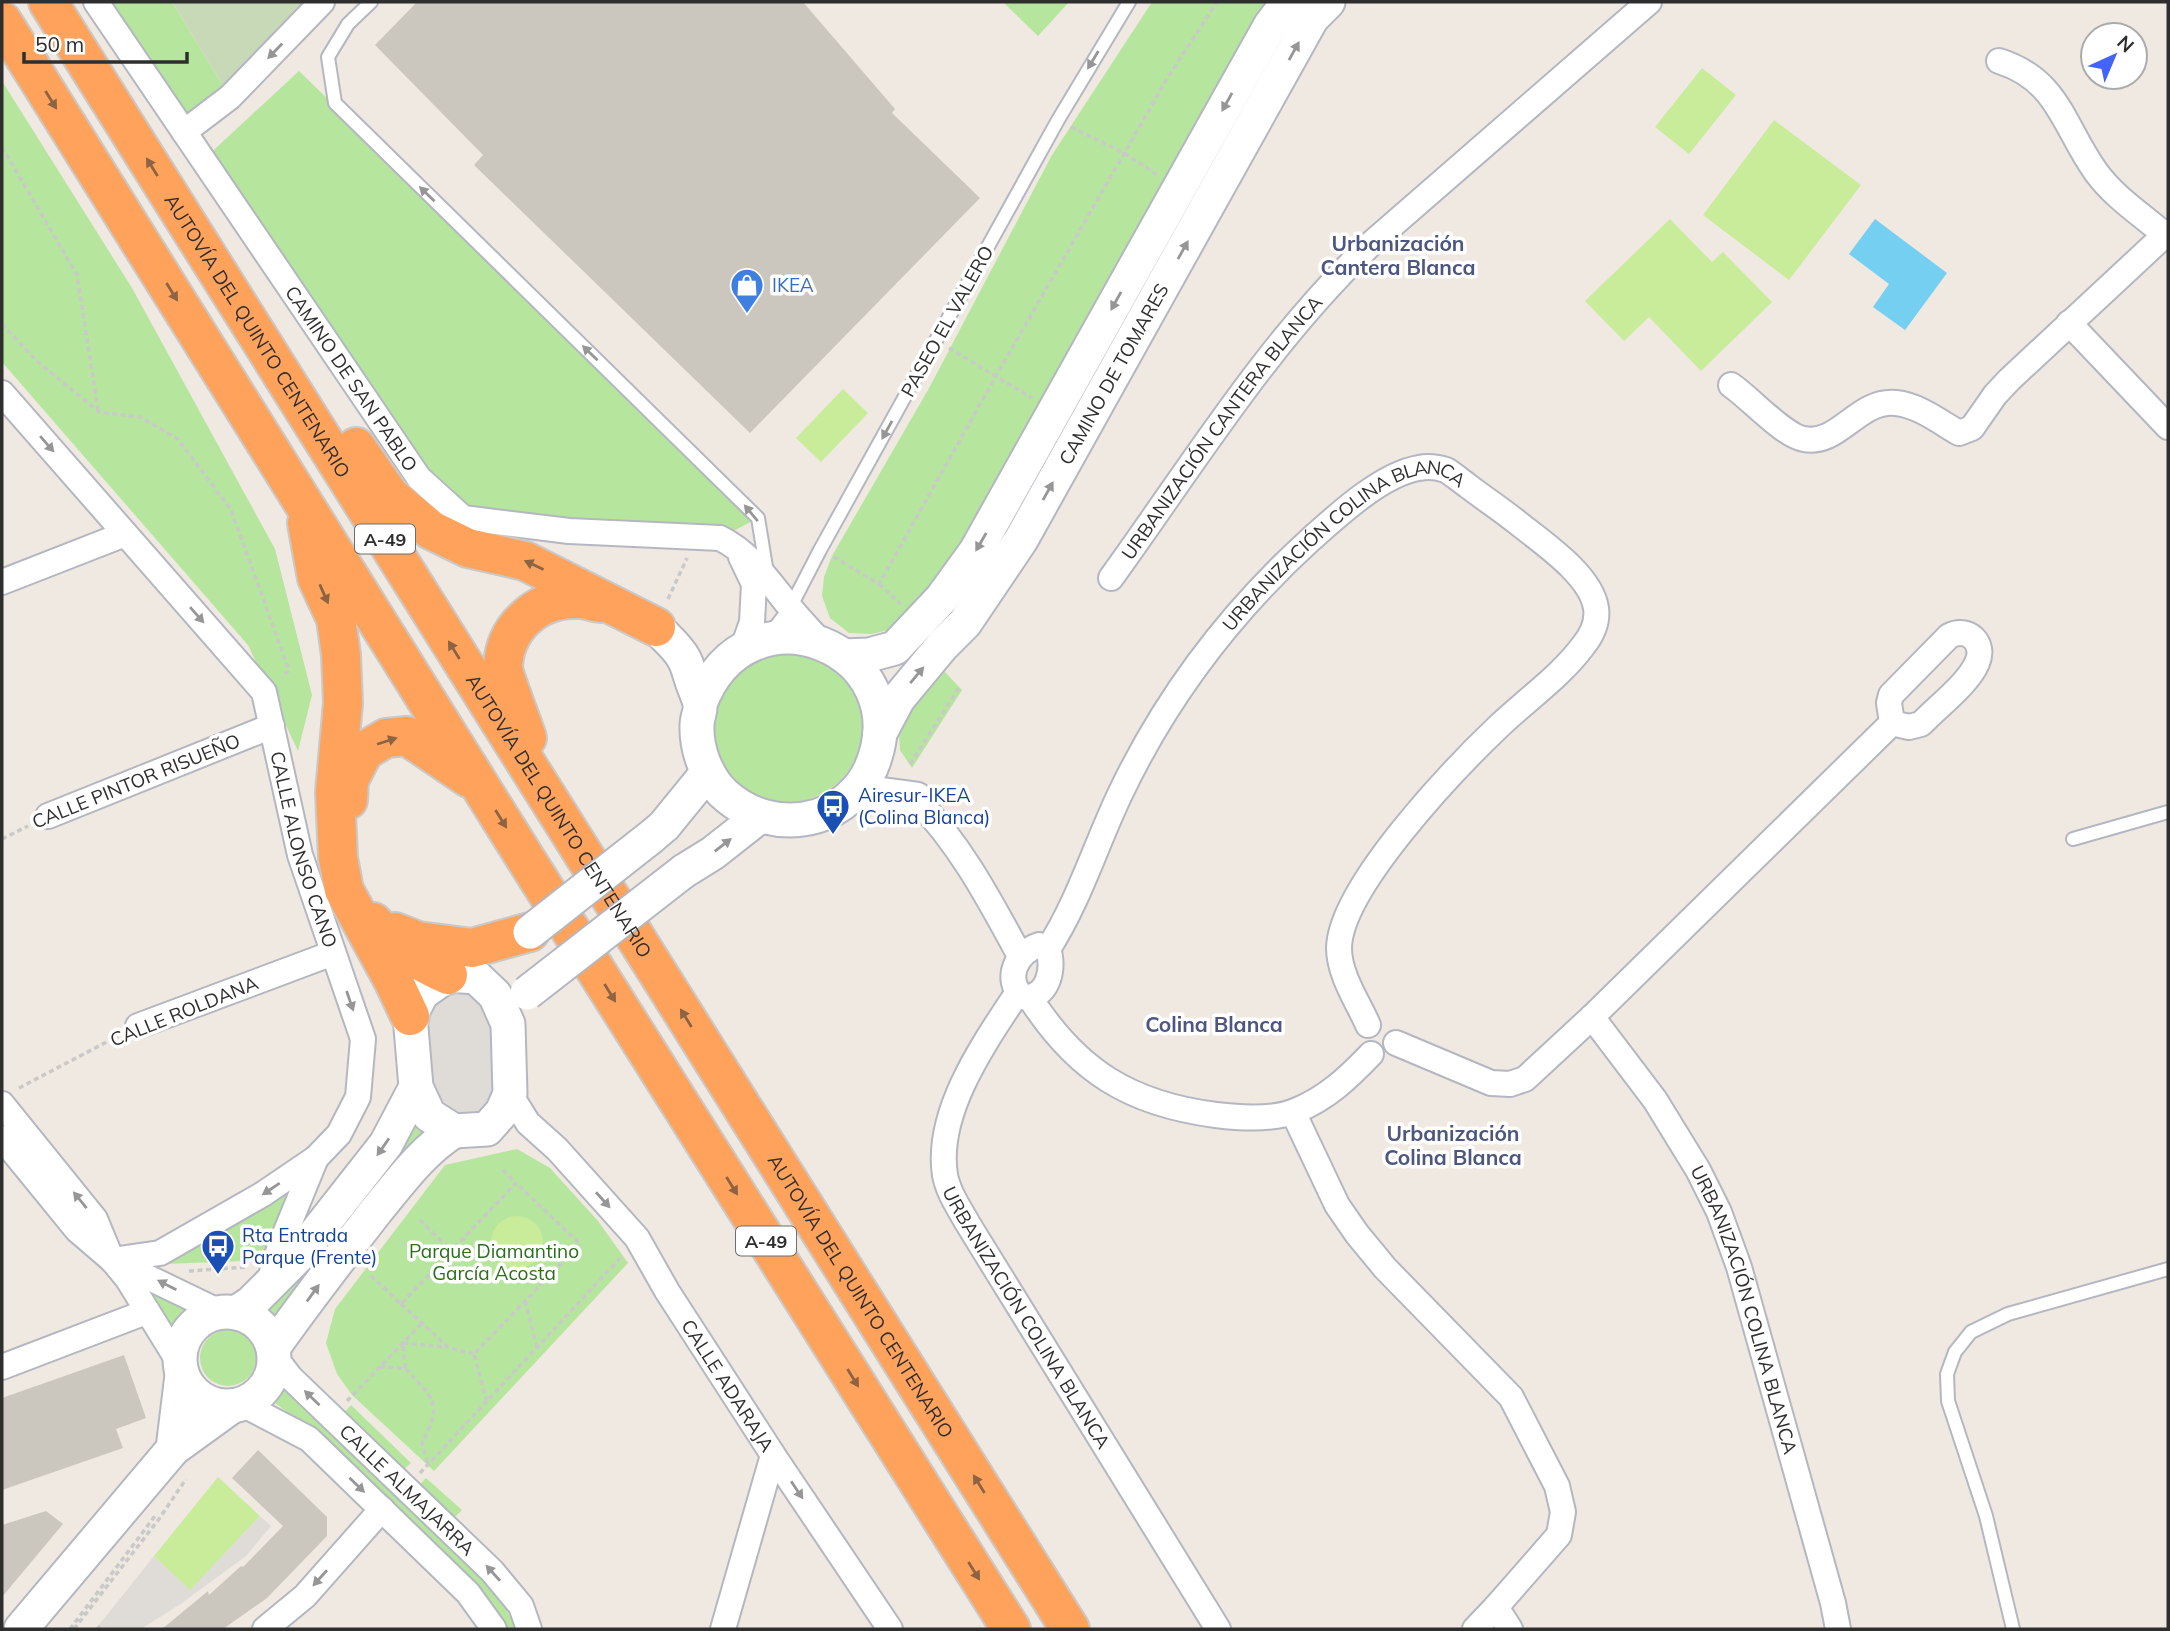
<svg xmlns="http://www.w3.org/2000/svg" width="2170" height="1631" font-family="Mulish,sans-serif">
	<rect width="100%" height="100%" fill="#efe9e1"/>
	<path fill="#b6e59e" d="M96 2H172L230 97 184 132Z
		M1003 2H1069L1038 36Z
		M1152 2H1273L1185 144 1035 414 929 600 896 628 872 634 849 633 830 618 822 596 824 577 832 556 928 390 1052 155Z
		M299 71 758 518 720 538 463 518 419 478 203 160Z
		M2 81 132 288 275 549 312 695 298 751 248 645 2 362Z
		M714 728a74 74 0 1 1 148 0a74 74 0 1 1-148 0Z
		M944 671 962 690 912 768 900 750 899 733 912 695Z
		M412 1118 433 1136 279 1324 263 1309Z
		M517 1149 550 1168 598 1221 628 1263 434 1471 352 1395 337 1374 326 1343 335 1309 445 1165Z
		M300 1176 268 1260 164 1264Z
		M141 1282 193 1307 182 1315 172 1334Z
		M200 1358a28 28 0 1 1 56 0a28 28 0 1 1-56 0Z
		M285 1371 367 1467 497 1593 517 1629H505L489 1600 306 1426 267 1397Z
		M351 1405 411 1463 403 1470 343 1414Z
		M426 1478 462 1510 454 1518 419 1485Z"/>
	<path fill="#c8d9b8" d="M172 2H322L230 97Z"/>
	<path fill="#c9ec9a" d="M1702 68 1736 95 1689 154 1655 127Z
		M1774 120 1861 185 1789 280 1703 215Z
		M1670 219 1712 262 1723 252 1772 302 1701 371 1649 317 1624 341 1585 301Z
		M843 389 868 413 821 462 796 438Z
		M491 1242a26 26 0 1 1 52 0a26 26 0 1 1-52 0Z
		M218 1477 260 1516 190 1591 154 1556Z"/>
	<path fill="#dfdcd8" d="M466 988 488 1008 494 1050V1095L481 1112 464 1118 436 1101 425 1047 429 1004 449 989Z
		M260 1516 271 1526 246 1556 182 1603 141 1629H100L98 1626 154 1556 190 1590Z"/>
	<path fill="#75cff0" d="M1875 219 1947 273 1905 330 1873 307 1889 284 1849 254Z"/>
	<path fill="#cbc7bf" d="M417 2H803L895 109 892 113 980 198 750 433 474 165 483 155 375 45Z
		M124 1355 146 1418 116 1429 123 1448 2 1490V1398Z
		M258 1450 327 1517V1536L267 1598 223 1629H162L208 1591 209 1595 241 1566 243 1567 283 1526 232 1478Z
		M46 1511 63 1524 2 1597V1525Z"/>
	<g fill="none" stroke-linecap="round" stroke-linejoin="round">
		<defs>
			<path id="lane" d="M371 2 348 24 328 57 335 103 758 518 767 573
				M770 634 790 608 820 550 1058 120 1129 2
				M2073 839 2168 812
				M2013 1629 1986 1516 1948 1401 1947 1374 1955 1352 1971 1332 2008 1314 2168 1269"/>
			<g id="street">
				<path id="s1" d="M96 2 419 478 463 518 569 531 720 538C750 553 768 580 789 606 799 619 811 631 822 643"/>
				<path d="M1999 61C2059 80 2063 126 2096 172 2114 197 2142 215 2165 235"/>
				<path d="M184 132 230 97 322 2"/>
				<path d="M2069 323 2168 427"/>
				<path d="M1731 385C1750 398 1784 436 1804 439 1839 446 1858 399 1896 403 1918 405 1940 422 1959 433L1972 428 1995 395 2009 380 2168 232"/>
				<path id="s2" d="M2 393 264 692 300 855 363 1039 358 1097 339 1134 316 1158 263 1194 160 1253 112 1260"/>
				<path d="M741 557 754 584 752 622 743 648"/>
				<path id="s3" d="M1111 578C1194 463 1269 340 1373 242L1649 2"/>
				<path d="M2 582 125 534"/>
				<path d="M916 799C961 845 990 901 1020 956"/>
				<path d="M48 816 272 726"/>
				<path d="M1039 945 1048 949C1055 968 1048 1000 1022 997 1004 978 1016 953 1039 945Z"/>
				<path id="s4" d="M1048 949C1079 901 1096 844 1121 792 1167 696 1232 611 1310 540 1338 515 1382 474 1419 468 1428 466 1437 467 1446 470 1453 474 1461 481 1468 486 1485 499 1502 510 1518 523 1543 543 1591 575 1596 608 1598 622 1592 635 1583 646 1560 677 1526 700 1498 727 1454 769 1340 888 1339 948 1339 975 1358 1002 1368 1025"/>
				<path id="s5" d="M1018 992C985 1042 935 1112 945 1175 948 1192 959 1208 968 1224L1218 1629"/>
				<path d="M1030 998C1077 1071 1130 1104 1216 1115 1240 1118 1273 1120 1295 1111 1326 1099 1348 1078 1371 1054"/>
				<path id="s6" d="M1592 1017 1655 1100 1698 1170 1719 1212 1739 1267 1833 1603 1838 1629"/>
				<path d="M138 1026 333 953"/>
				<path d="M1396 1043 1491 1083 1510 1084 1525 1079 1592 1017 1892 723 1889 703 1891 695 1949 636C1968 626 1986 643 1977 663 1968 684 1937 707 1921 724L1909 727 1892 723"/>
				<path id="s7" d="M510 1094 528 1123 557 1149 637 1238 667 1291 773 1455 890 1629"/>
				<path d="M2 1104 95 1219 112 1260 222 1313"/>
				<path d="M1293 1112 1337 1205 1357 1234 1385 1268 1511 1397 1557 1486 1563 1512 1559 1535 1496 1607 1510 1629"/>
				<path d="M2 1138 77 1230 112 1260 127 1278 180 1364"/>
				<path d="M269 1282 280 1246 316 1158"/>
				<path id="s8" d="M274 1356 291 1378 492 1571 521 1606 529 1629"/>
				<path d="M2 1367 146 1312"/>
				<path d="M242 1404 309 1439 468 1593 494 1629"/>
				<path d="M265 1629 305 1596 382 1509"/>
				<path d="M723 1629 773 1455"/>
				<path d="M1475 1629 1496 1607"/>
			</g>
			<g id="secondary">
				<path d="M656 627C665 637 678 647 684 659 688 666 690 676 693 684 695 690 699 698 700 704 701 711 697 718 697 725 696 749 706 776 723 793 749 817 783 826 817 816 840 809 861 791 871 768 921 650 748 577 700 704"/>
				<path d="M844 656 869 655 895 648 942 598 976 551 1270 26 1288 2"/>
				<path id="s9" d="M880 733 898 699 942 646 965 623 1021 540 1312 18 1328 2"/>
				<path d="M856 791 916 799"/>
				<path d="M651 837 664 826 708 772"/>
				<path d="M684 871 713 853 760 816"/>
				<path d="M448 975 476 977 495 995 508 1024 510 1094 502 1112 487 1129 454 1131 429 1115 416 1087 410 1016 422 993Z"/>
				<circle cx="227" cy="1359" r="47"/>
				<path d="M236 1313 251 1303 298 1256 386 1144 416 1087"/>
				<path d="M273 1348C306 1301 341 1256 376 1211 400 1182 422 1151 454 1131"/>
				<path d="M173 1449 182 1375"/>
				<path d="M21 1629 173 1449 231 1407"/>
			</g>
			<g id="highway">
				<path id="s10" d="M48 2 1070 1629"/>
				<path d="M2 21 522 853 1011 1629"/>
				<path d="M356 447 390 496 431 530 468 548 525 561 656 627"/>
				<path d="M307 523 317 578 336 619 341 655 343 703 335 792 338 858 344 890 394 982 410 1016"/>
				<path d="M527 738C523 725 503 675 503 666 505 628 536 599 574 599 583 598 593 602 601 603"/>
				<path d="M348 800 349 780 364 751 386 738 407 736 469 778"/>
				<path d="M373 922C396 947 417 961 448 975"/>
				<path d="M395 932 418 941 472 948 530 932"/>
			</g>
		</defs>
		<use href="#lane" stroke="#b4b7c1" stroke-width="16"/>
		<use href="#street" stroke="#b4b7c1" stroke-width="28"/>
		<use href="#secondary" stroke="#b4b7c1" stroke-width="37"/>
		<use href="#highway" stroke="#c9c9c9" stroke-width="42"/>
		<path stroke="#c9c9c9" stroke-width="3.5" stroke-dasharray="5 3.5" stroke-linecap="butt" d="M1071 127 1124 153 1156 174
			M2 147 77 275 98 410
			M2 324 38 362 99 412 140 417 178 439 231 510 289 670 282 677
			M949 348 1032 398
			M834 557 879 584 996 376 1168 77 1217 2
			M879 584 901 604
			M668 599 687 558
			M910 764 959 688
			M2 839 28 826
			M19 1088 118 1036
			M503 1170 516 1183
			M420 1220 451 1251
			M189 1271 248 1267
			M371 1276 401 1304 516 1183 580 1244 474 1354 487 1402
			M525 1301 537 1347
			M401 1304 448 1347 474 1354
			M380 1367 405 1368C433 1400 444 1401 422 1443L428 1465
			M405 1368 403 1343 446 1347
			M347 1401 422 1323
			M420 1473 622 1256
			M98 1626 100 1629
			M70 1629 155 1516
			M74 1629 159 1519 186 1479"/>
		<use href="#lane" stroke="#fff" stroke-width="12"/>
		<use href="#street" stroke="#fff" stroke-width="24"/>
		<use href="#secondary" stroke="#fff" stroke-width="33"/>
		<use href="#highway" stroke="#ffa35c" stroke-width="38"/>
		<defs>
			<path id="secondary-bridge" d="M530 932 651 837
				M527 993 684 871"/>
		</defs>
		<use href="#secondary-bridge" stroke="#b4b7c1" stroke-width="37" stroke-linecap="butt"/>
		<use href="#secondary-bridge" stroke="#fff" stroke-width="33"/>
	</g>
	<defs><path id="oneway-solid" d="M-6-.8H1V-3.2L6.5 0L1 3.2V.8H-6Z" transform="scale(1.75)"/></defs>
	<g fill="#969696">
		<use href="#oneway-solid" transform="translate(275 51) rotate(134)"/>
		<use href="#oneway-solid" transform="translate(1294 51) rotate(-61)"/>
		<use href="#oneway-solid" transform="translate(1093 60) rotate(121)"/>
		<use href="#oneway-solid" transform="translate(1227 102) rotate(119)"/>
		<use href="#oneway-solid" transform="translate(427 194) rotate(-136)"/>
		<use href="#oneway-solid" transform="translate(1183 250) rotate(-61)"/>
		<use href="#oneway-solid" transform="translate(1116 301) rotate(119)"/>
		<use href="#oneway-solid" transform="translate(590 353) rotate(-136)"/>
		<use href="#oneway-solid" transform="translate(887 430) rotate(119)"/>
		<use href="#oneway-solid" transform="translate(47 444) rotate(49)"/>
		<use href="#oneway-solid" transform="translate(1048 491) rotate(-61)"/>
		<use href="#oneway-solid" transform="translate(751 513) rotate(-130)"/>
		<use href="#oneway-solid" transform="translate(981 542) rotate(120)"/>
		<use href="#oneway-solid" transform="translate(197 615) rotate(49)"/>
		<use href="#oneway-solid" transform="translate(917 675) rotate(-50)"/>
		<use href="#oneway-solid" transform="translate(723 845) rotate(-38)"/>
		<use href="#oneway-solid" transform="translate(350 1001) rotate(71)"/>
		<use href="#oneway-solid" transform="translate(383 1147) rotate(125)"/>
		<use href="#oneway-solid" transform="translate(271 1189) rotate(146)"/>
		<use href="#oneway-solid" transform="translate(80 1200) rotate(-129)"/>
		<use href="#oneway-solid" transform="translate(603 1200) rotate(48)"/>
		<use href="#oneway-solid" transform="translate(167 1285) rotate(-153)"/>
		<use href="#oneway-solid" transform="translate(313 1293) rotate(-54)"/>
		<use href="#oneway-solid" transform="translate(312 1398) rotate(-136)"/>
		<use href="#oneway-solid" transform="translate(357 1485) rotate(44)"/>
		<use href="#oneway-solid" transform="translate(797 1490) rotate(56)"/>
		<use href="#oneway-solid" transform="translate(493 1573) rotate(-132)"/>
		<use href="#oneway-solid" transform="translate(320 1578) rotate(132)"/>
	</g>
	<g fill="#8c6343">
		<use href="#oneway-solid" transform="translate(51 100) rotate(58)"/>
		<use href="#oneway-solid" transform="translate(152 167) rotate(-122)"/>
		<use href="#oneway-solid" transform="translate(172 292) rotate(58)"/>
		<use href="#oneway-solid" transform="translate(534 565) rotate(-155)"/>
		<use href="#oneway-solid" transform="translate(324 594) rotate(66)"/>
		<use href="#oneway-solid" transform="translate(454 650) rotate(-122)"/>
		<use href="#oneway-solid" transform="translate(387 741) rotate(-18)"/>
		<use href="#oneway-solid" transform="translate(501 819) rotate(58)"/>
		<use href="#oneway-solid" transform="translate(610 993) rotate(58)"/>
		<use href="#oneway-solid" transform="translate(686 1018) rotate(-122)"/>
		<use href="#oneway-solid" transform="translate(732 1186) rotate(58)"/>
		<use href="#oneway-solid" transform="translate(853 1378) rotate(58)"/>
		<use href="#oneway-solid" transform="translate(979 1484) rotate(-122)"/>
		<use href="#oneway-solid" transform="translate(974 1571) rotate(58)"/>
	</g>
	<defs>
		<symbol id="shop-pin" viewBox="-11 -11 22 30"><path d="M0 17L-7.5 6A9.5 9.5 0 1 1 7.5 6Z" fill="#3f7fe0" stroke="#fff"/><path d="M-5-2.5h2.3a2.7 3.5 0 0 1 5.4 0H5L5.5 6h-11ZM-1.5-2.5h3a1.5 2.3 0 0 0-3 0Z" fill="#fff"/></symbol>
		<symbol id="bus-pin" viewBox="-11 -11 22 30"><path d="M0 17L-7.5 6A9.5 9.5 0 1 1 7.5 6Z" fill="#1a4fb4" stroke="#fff"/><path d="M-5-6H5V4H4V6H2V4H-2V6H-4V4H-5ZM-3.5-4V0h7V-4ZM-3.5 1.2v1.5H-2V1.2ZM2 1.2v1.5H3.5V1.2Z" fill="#fff"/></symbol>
	</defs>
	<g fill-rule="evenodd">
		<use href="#shop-pin" x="728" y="266" width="38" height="52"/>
		<use href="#bus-pin" x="814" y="787" width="38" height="52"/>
		<use href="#bus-pin" x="199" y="1227" width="38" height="52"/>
	</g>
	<g text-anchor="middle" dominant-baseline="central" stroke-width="7" stroke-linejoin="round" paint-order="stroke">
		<g fill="#fff" stroke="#6d6d6d" stroke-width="2">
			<rect x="355" y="524.5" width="60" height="29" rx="5"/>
			<rect x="736" y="1226.5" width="60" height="29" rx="5"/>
		</g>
		<g font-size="18" font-weight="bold" fill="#2e2e2e">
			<text x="385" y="539">A-49</text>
			<text x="766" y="1241">A-49</text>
		</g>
		<g font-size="19" fill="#366cbe" stroke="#fff" text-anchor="start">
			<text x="772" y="285">IKEA</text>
		</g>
		<g font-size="19" fill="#2e2e2e" stroke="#fff">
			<text transform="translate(947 321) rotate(-61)">PASEO EL VALERO</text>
			<text stroke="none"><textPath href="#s10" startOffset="394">AUTOVÍA DEL QUINTO CENTENARIO</textPath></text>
			<text stroke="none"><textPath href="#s9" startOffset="430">CAMINO DE TOMARES</textPath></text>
			<text stroke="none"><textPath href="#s1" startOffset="455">CAMINO DE SAN PABLO</textPath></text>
			<text stroke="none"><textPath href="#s3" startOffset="187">URBANIZACIÓN CANTERA BLANCA</textPath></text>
			<text stroke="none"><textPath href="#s4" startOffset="520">URBANIZACIÓN COLINA BLANCA</textPath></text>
			<text transform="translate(136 781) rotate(-22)">CALLE PINTOR RISUEÑO</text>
			<text stroke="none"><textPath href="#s10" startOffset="961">AUTOVÍA DEL QUINTO CENTENARIO</textPath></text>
			<text stroke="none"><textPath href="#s2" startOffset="560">CALLE ALONSO CANO</textPath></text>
			<text transform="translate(184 1011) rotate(-22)">CALLE ROLDANA</text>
			<text stroke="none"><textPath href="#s10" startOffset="1528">AUTOVÍA DEL QUINTO CENTENARIO</textPath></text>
			<text stroke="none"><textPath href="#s6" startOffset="334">URBANIZACIÓN COLINA BLANCA</textPath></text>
			<text stroke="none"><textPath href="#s5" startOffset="366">URBANIZACIÓN COLINA BLANCA</textPath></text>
			<text stroke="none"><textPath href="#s7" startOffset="366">CALLE ADARAJA</textPath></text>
			<text stroke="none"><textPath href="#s8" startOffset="189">CALLE ALMAJARRA</textPath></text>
		</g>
		<g font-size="19" fill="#164399" stroke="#fff" text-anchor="start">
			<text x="858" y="795">Airesur-IKEA<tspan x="858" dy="22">(Colina Blanca)</tspan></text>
			<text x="242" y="1235">Rta Entrada<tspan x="242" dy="22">Parque (Frente)</tspan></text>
		</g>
		<g font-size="19" fill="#2c6e1b" stroke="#fff">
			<text x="494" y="1251">Parque Diamantino<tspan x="494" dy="22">García Acosta</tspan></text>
		</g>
		<g font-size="21" font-weight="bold" fill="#4d5680" stroke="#fff">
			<text x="1398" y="243">Urbanización<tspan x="1398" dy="24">Cantera Blanca</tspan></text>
			<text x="1214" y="1024">Colina Blanca</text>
			<text x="1453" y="1133">Urbanización<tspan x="1453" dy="24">Colina Blanca</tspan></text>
		</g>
	</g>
	<rect width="2170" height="1631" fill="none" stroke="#2e2e2e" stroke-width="7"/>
	<g transform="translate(2114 56) rotate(44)"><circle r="33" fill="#ffffff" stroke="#ababab" stroke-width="2"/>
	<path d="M0-5L12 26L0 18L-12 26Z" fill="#4264fb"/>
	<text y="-10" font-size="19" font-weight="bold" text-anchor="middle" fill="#2e2e2e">N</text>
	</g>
	<path d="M24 52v10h163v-10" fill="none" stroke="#2e2e2e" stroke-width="3.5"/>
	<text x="35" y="52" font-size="21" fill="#2e2e2e" stroke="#ffffff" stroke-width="5" paint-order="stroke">50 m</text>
</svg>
